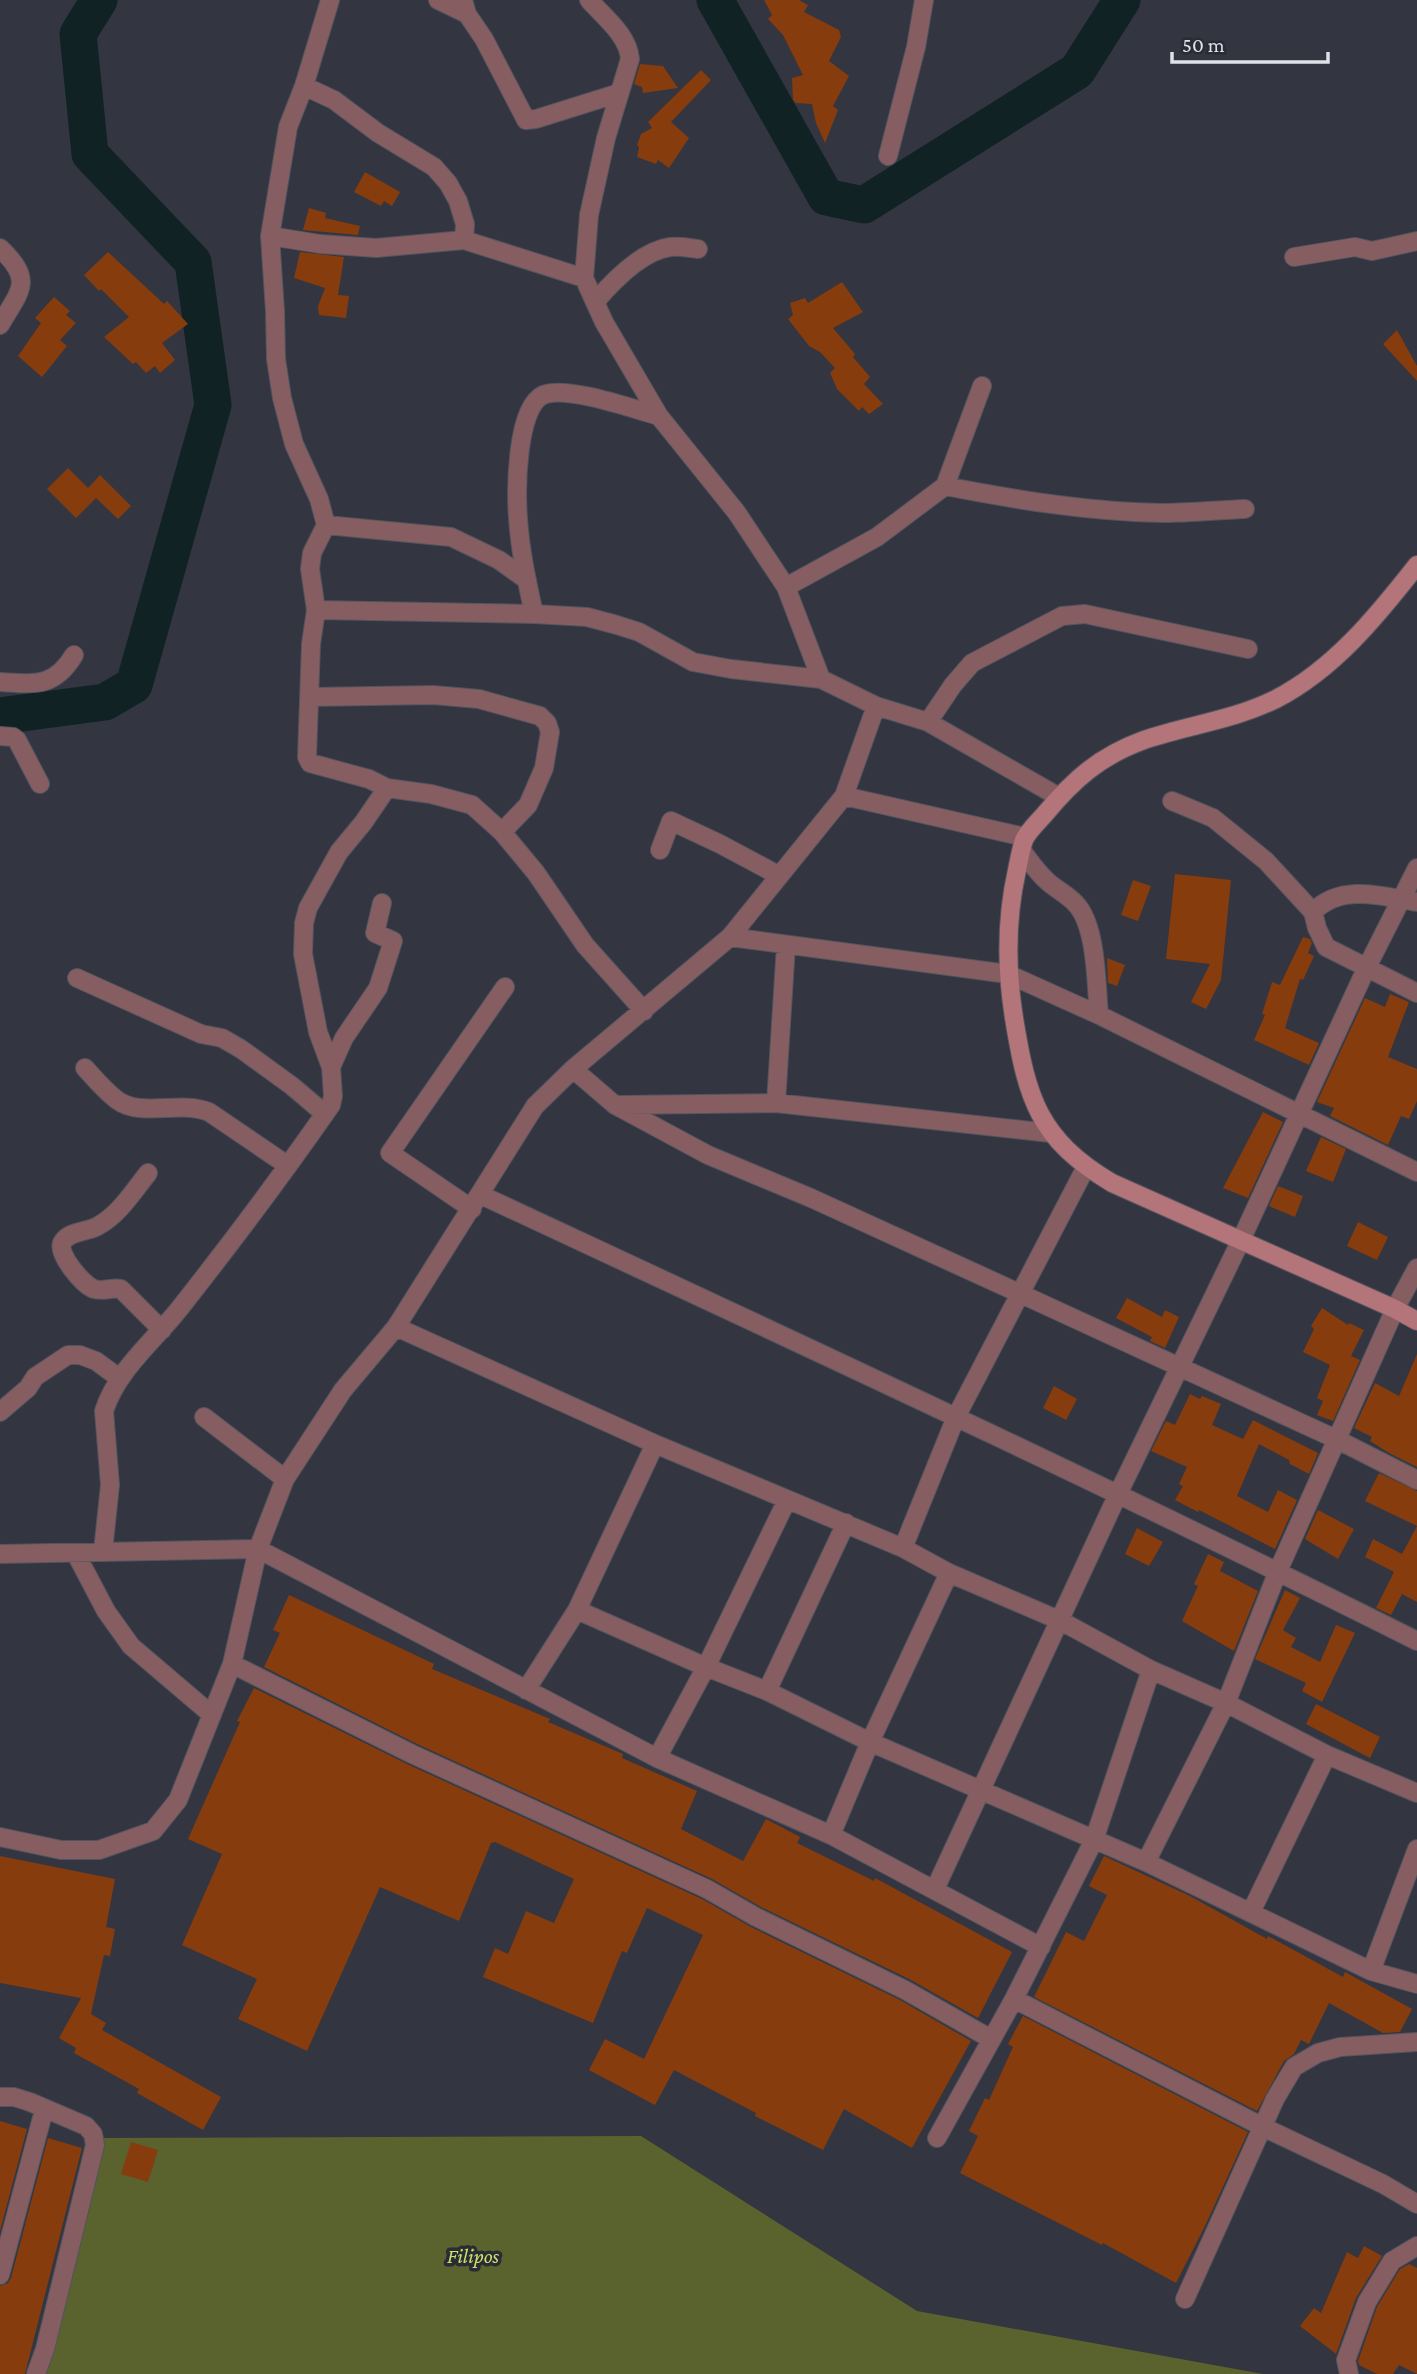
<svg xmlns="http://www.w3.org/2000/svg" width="1417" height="2374" font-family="'Crimson Pro',serif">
	<rect width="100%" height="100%" fill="#333540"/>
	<path fill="#5a622d" d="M641 2136 917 2311 1263 2374H28L96 2138Z"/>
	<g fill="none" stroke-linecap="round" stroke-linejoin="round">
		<path stroke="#102224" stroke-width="37" d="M715 0 826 197 864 205 1077 71 1122 0
			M0 716 105 702 134 685 213 405 193 262 90 154 78 34 99 0"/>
	</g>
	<path fill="#873c0e" d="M764 0H799L808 5 804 12 839 30 841 37 829 61 849 76 833 106 838 110 825 143 816 123 812 104 796 103 793 100 792 78 803 75 783 35 768 19 772 15Z
		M640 64 663 66 678 88 643 93 642 87 634 84Z
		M701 70 711 80 671 122 689 138 669 168 658 160 656 164 637 157 639 147 637 145 641 134 652 128 648 122Z
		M365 172 400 192 392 206 384 201 381 206 354 192Z
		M309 208 326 213 325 218 360 226 358 235 303 230Z
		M108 252 164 304 167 301 188 324 162 343 175 360 160 373 155 366 146 373 136 362 133 364 104 337 129 317 101 289 99 291 84 275Z
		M300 252 344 257 338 295 349 296 346 318 319 315 318 306 325 288 294 278Z
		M842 282 863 312 833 328 855 354 853 357 870 377 864 384 883 404 869 414 862 407 859 411 837 389 830 373 835 368 820 352 809 346 788 319 793 315 790 303 805 298 808 303Z
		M54 297 70 311 66 315 76 323 60 340 67 346 42 377 18 356 41 323 35 318Z
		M1397 330 1417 366V381L1383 344Z
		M68 468 88 488 100 475 131 506 118 519 96 498 76 518 47 489Z
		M1175 874 1231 880 1221 980 1206 1009 1191 1002 1210 964 1166 959Z
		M1133 880 1151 886 1138 921 1121 915Z
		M1303 937 1310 939 1312 943 1308 953 1314 956 1303 980 1300 979 1285 1028 1319 1043 1309 1065 1254 1040 1265 1015 1262 1014 1272 982 1280 985Z
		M1107 958 1125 965 1117 986 1108 983Z
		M1390 994 1409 1002 1388 1057 1417 1069V1101L1409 1119 1401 1116 1388 1145 1330 1116 1334 1108 1317 1102 1365 998 1385 1007Z
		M1263 1112 1283 1122 1248 1198 1223 1188Z
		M1321 1137 1346 1149 1333 1182 1306 1171Z
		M1278 1186 1303 1196 1295 1217 1269 1206Z
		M1358 1222 1388 1237 1377 1260 1347 1246Z
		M1127 1298 1162 1317 1165 1310 1179 1317 1165 1348 1150 1341 1152 1337 1116 1318Z
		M1322 1308 1348 1325 1349 1323 1364 1330 1351 1356 1360 1360 1333 1421 1317 1415 1323 1401 1317 1398 1330 1365 1303 1352 1314 1329 1311 1326Z
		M1417 1354V1467L1389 1453 1370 1441 1372 1437 1354 1428 1375 1383 1399 1396Z
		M1054 1386 1077 1399 1066 1420 1043 1408Z
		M1190 1394 1200 1399 1202 1396 1221 1404 1212 1425 1243 1439 1253 1420 1318 1453 1309 1474 1290 1464 1289 1460 1259 1444 1237 1496 1268 1512 1278 1490 1297 1500 1275 1549 1199 1510 1198 1512 1175 1500 1183 1486 1179 1484 1187 1467 1151 1451 1166 1421 1175 1425Z
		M1379 1473 1417 1491V1602L1402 1594 1391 1615 1376 1608 1394 1572 1365 1557 1373 1539 1402 1554 1417 1526 1365 1501Z
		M1318 1510 1354 1529 1338 1559 1305 1539Z
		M1137 1528 1163 1542 1149 1566 1125 1554Z
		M1208 1554 1224 1562 1220 1571 1258 1591 1234 1651 1182 1621 1198 1586 1194 1584Z
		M1285 1590 1300 1598 1283 1630 1296 1638 1291 1647 1320 1662 1336 1625 1355 1633 1322 1702 1302 1691 1306 1683 1255 1659Z
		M289 1595 434 1664 432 1669 550 1719 548 1722 623 1754 622 1758 697 1791 681 1829 743 1861 766 1819 800 1837 797 1843 874 1881 875 1878 1012 1952 978 2018 911 1980 761 1907 712 1879 417 1744 264 1667 280 1633 273 1630Z
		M254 1688 407 1764 702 1899 751 1927 900 2000 971 2041 912 2148 844 2109 823 2150 755 2116 756 2113 674 2070 655 2105 589 2070 605 2039 644 2059 703 1935 647 1908 627 1953 622 1951 593 2023 483 1977 495 1948 508 1954 526 1911 554 1923 574 1879 495 1842 491 1843 459 1921 380 1887 307 2051 238 2019 257 1979 182 1945 222 1854 188 1839 240 1722 237 1721Z
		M1316 1704 1380 1737 1370 1758 1306 1724Z
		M0 1856 115 1879 106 1927 115 1929 110 1956 104 1955 91 2014 106 2023 102 2030 221 2097 203 2130 137 2093 139 2089 74 2053 76 2048 59 2038 81 1998 0 1983Z
		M1104 1856 1190 1896 1267 1939 1268 1936 1343 1977 1345 1972 1412 2009 1400 2032 1383 2033 1329 2003 1309 2044 1301 2040 1294 2054 1284 2061 1257 2111 1034 1997 1066 1932 1084 1941 1107 1895 1089 1886Z
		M1023 2016 1248 2132 1205 2226 1176 2283 1103 2243 1102 2245 960 2173 978 2136 969 2131 985 2098 989 2100 1013 2047 1008 2044Z
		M0 2121 27 2129 0 2231Z
		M48 2138 82 2148 25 2374H0V2286L8 2283 11 2278Z
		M131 2142 158 2150 148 2182 121 2174Z
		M1364 2246 1382 2256 1356 2298 1336 2354 1300 2326 1314 2308 1321 2313 1347 2252 1358 2258Z
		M1409 2264 1417 2268V2374L1399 2365 1393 2374H1377L1359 2365 1358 2361 1377 2307 1400 2269Z"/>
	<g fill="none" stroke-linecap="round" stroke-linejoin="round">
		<defs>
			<path id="street" d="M330 0 304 86 288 127 270 236 275 311 276 359 282 398 294 444 319 499 326 525 312 553 310 569 316 610 311 644 307 757 310 763 369 779 387 788 431 794 472 805 502 832 536 873 585 945 644 1011
				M438 0 467 14
				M463 0 467 14 484 39 526 120 536 119 619 93
				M589 0C604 17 628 35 630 59L606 138 589 215 584 278 604 322 659 416 737 513 786 587 821 679
				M304 86 334 100 378 133 434 167 448 183 458 201 465 224 464 240
				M888 156 916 47 924 0
				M270 236 320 244 376 248 464 240 584 278
				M0 248C34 281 21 289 0 325
				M1294 257 1355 247 1372 251 1417 241
				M595 302C612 282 642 251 670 247 680 246 689 248 698 249
				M945 486C1017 500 1090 512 1164 513 1191 513 1218 510 1245 509
				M326 525 451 537 499 560 527 580
				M786 587 877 537 945 486 982 386
				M316 610 534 614 587 617 617 625 639 632 693 662 731 669 821 679 876 706 928 722 1059 797
				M534 614C527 582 520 550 518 518 516 491 516 408 543 395 566 385 633 409 659 416
				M0 682C35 684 54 688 74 655
				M310 697 433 695 479 699 540 716 547 723 550 732 544 768 528 805 502 832
				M928 722 953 685 972 663 1062 616 1085 614 1248 649
				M0 736 13 737 17 740 40 784
				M844 796 1025 837
				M1172 801 1213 818 1266 861 1313 912 1317 928 1326 947 1417 993
				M660 850 671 821 720 844 778 875
				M1022 851C1029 860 1037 872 1046 880 1055 889 1067 894 1076 904 1097 927 1096 984 1099 1015
				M1313 912C1341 883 1382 896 1417 902
				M730 937 1008 974 1099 1015 1417 1172
				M77 978 201 1034 222 1038 241 1049 292 1086 325 1114
				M331 1067 344 1038 378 988 393 941 375 933 382 903
				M85 1068C95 1079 105 1091 117 1100 141 1118 181 1100 209 1112L287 1165
				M573 1069 615 1105 708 1155 811 1198 1021 1294 1338 1440 1417 1480
				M776 1103 786 945
				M619 1105 776 1103 1050 1133
				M148 1173C133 1192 118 1216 96 1227 86 1232 68 1231 62 1243 57 1254 83 1285 94 1289 103 1292 112 1287 121 1289L162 1330
				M481 1195C794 1341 1108 1486 1417 1641
				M472 1209 390 1153 505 987
				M396 1327 655 1444 903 1548 949 1573 1061 1621 1151 1670 1226 1703 1327 1755 1417 1793
				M0 1412 28 1388 35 1377 68 1355H80L96 1361 119 1378
				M204 1417 285 1479
				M903 1548 956 1417 1086 1167
				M103 1551 110 1485 104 1411C117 1370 154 1341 180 1308 232 1242 283 1174 331 1105L333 1096 331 1067 318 1032 303 954 304 923 308 908 339 852 363 823 387 788
				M0 1554 258 1549 657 1758 831 1835 1041 1947
				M76 1554 106 1611 131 1646 212 1715
				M577 1610 706 1667 767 1691 870 1742 1146 1862 1371 1971 1417 1984
				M232 1664 412 1754 707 1889 756 1917 905 1990 991 2039
				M526 1690 577 1610 655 1444
				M767 1691 846 1523
				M657 1758 706 1667 787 1500
				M831 1835 870 1742 949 1573
				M0 1837 61 1850H99L153 1831 178 1800 232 1664 258 1549 285 1479 343 1390 396 1327 535 1106 573 1069 730 937 844 796 876 706
				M1146 1862 1226 1703 1278 1571 1395 1309 1417 1268
				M935 1889 1118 1494 1241 1240 1366 969 1417 868
				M1251 1912 1327 1755
				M1371 1971 1417 1849
				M1014 1999 1263 2127 1383 2184 1417 2204
				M0 2097H14L30 2102 86 2126 93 2134 95 2145 45 2349 36 2374
				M937 2138 1014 1999 1094 1840 1151 1670
				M0 2275 44 2110
				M1185 2299 1275 2099 1294 2067 1318 2053 1340 2047 1417 2042
				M1349 2374 1346 2360 1367 2302 1392 2261 1417 2246"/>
			<path id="secondary" d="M1417 565C1377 616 1334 669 1276 699 1234 720 1188 725 1144 740 1100 756 1074 779 1044 815 1038 822 1028 831 1024 840 1021 849 1019 860 1017 870 1006 919 1006 968 1014 1018 1027 1098 1038 1139 1112 1183L1395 1309 1417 1321"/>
		</defs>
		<use href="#street" stroke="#52545e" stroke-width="20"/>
		<use href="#secondary" stroke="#52545e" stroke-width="20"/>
		<use href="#street" stroke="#865e62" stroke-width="18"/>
		<use href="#secondary" stroke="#b3747a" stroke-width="18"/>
	</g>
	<g text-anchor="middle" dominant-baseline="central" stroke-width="7" stroke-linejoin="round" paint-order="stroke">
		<g font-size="21" font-style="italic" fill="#cde068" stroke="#292b35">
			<text x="473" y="2256">Filipos</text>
		</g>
	</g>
	<path d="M1172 52v10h156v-10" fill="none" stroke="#dfe0e8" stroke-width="3.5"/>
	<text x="1182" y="52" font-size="21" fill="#dfe0e8" stroke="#292b35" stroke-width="5" paint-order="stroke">50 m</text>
</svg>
